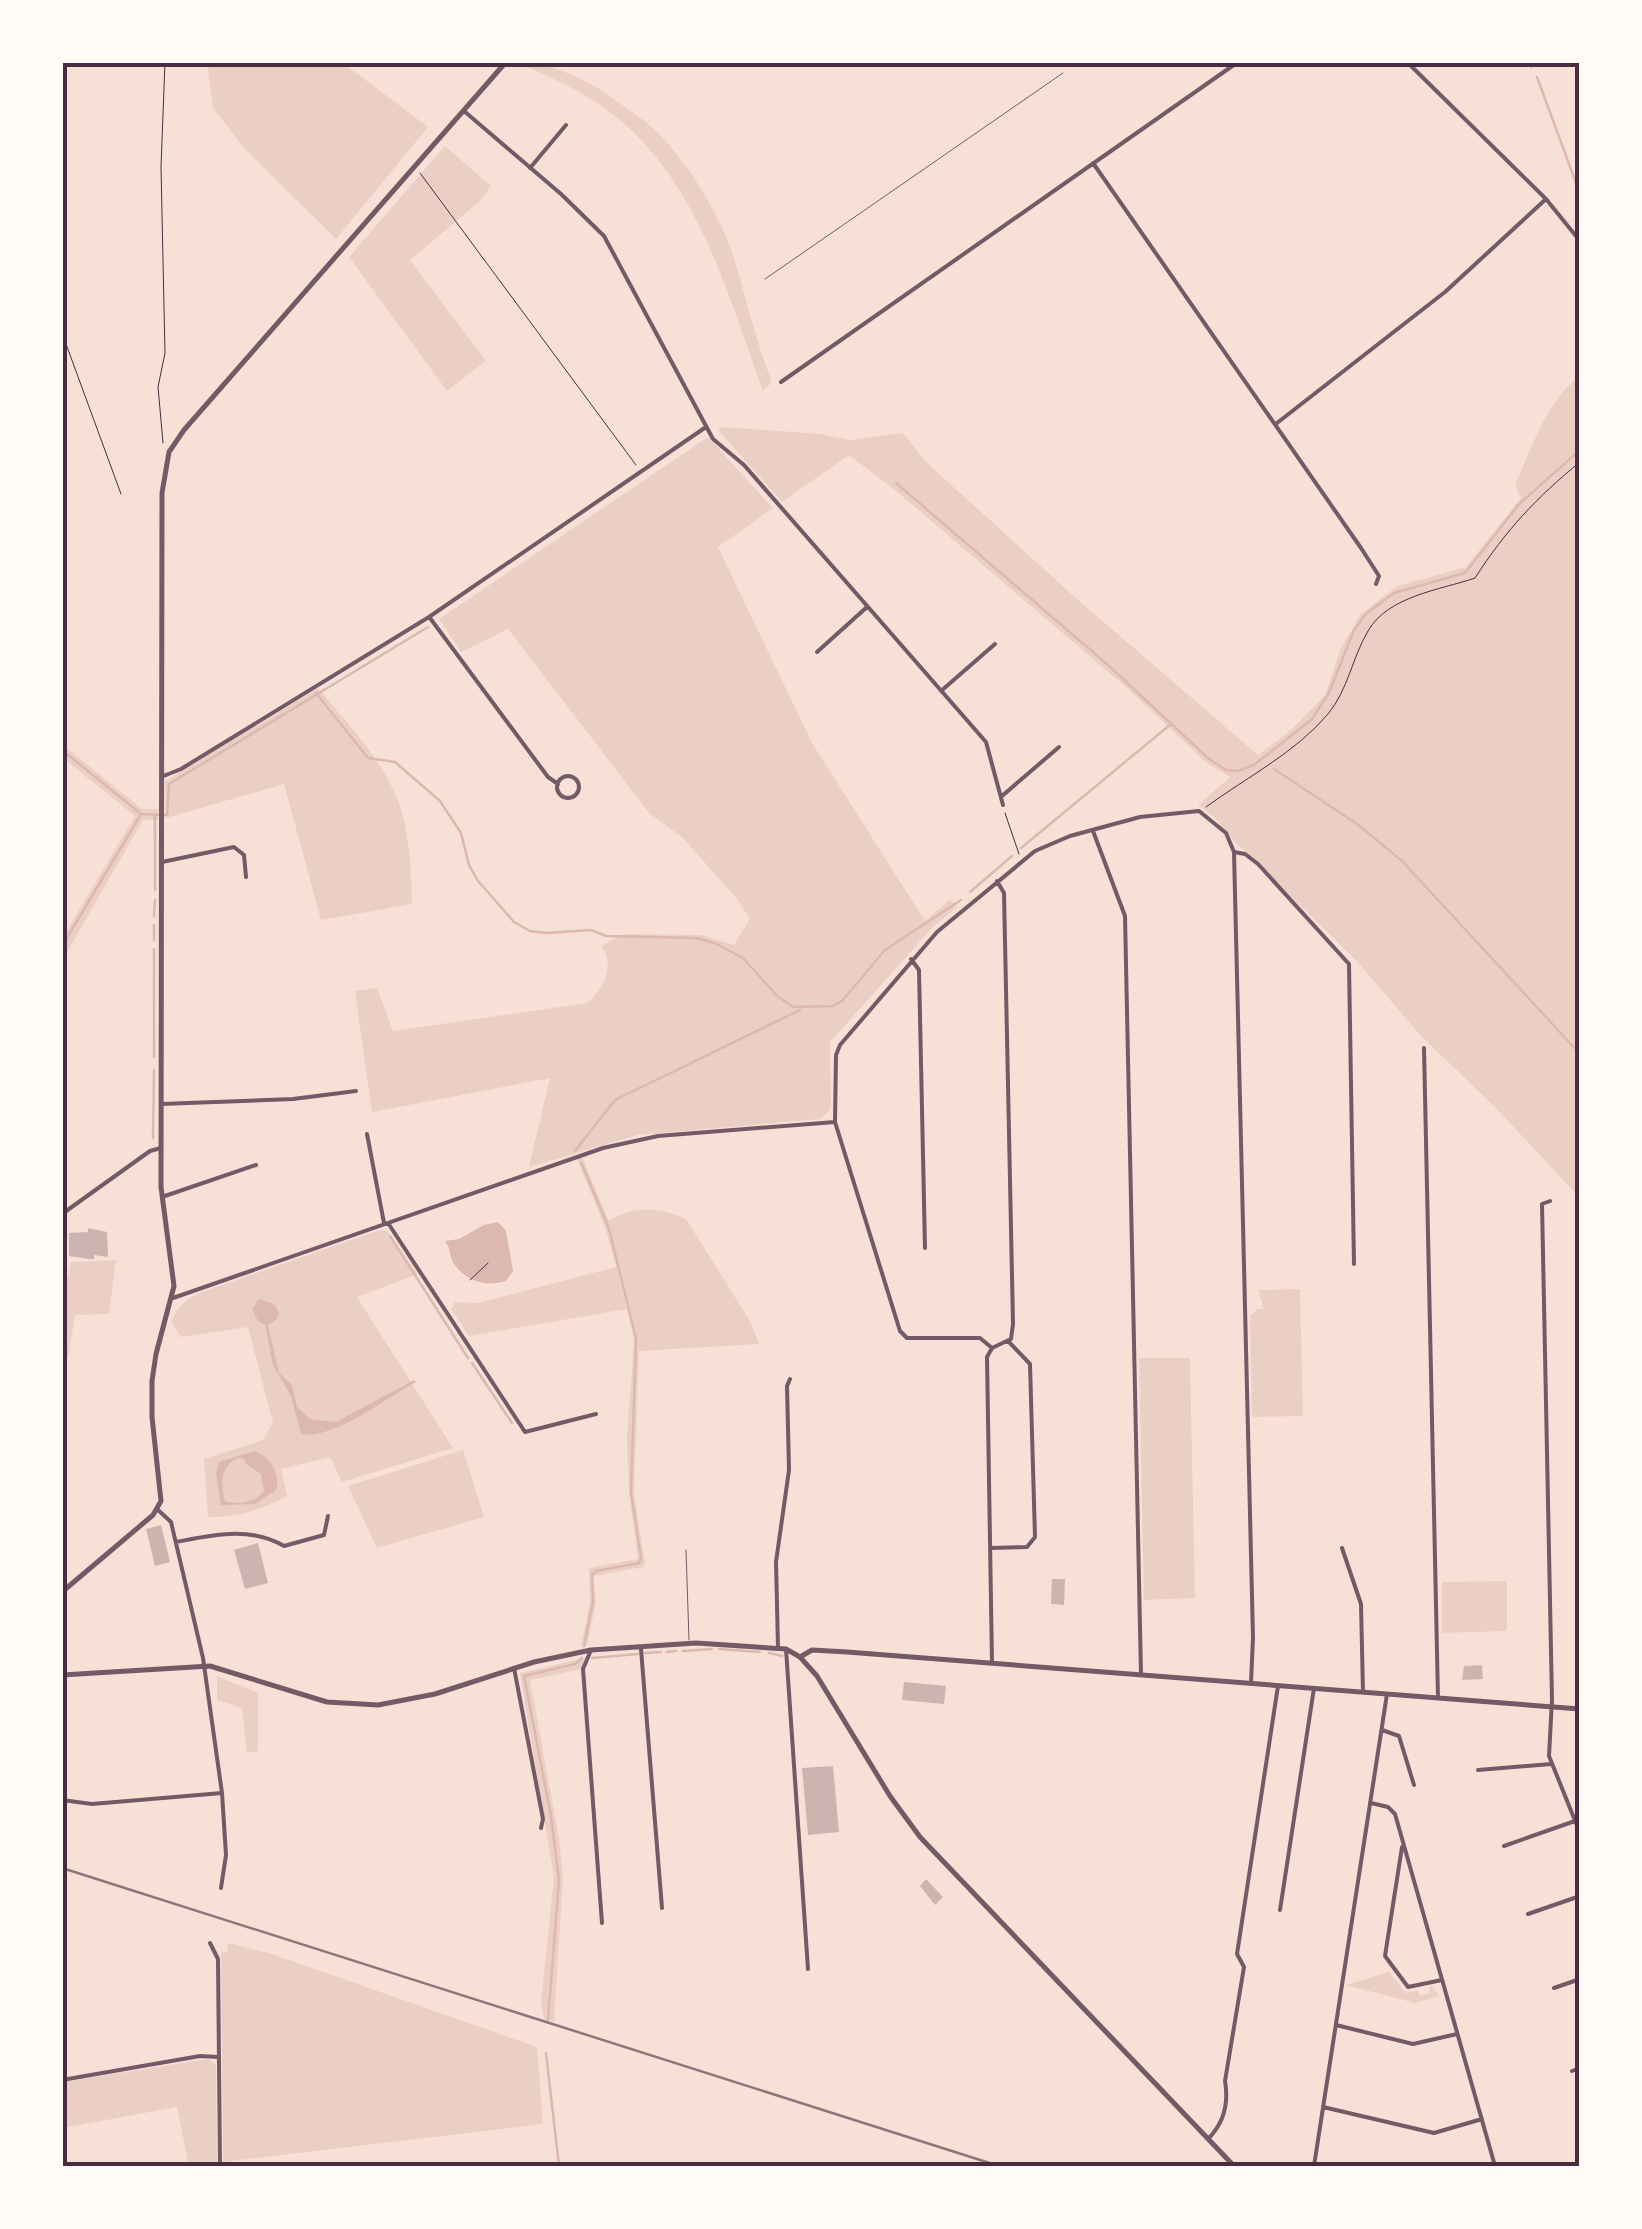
<svg xmlns="http://www.w3.org/2000/svg" width="1642" height="2229" font-family="Arial,sans-serif">
	<rect width="100%" height="100%" fill="#f7e1d7"/>
	<path fill="#ebcfc5" d="M207 63H343L428 127 336 239 245 149 213 108Z
		M519 63C552 62 590 81 617 101 631 112 647 121 659 134 692 168 723 220 736 265 748 306 756 341 772 382L763 391C725 287 694 165 595 102 572 86 544 75 519 63Z
		M445 146 491 186 479 202 410 260 486 361 447 391 349 257Z
		M1579 377V1197L1494 1106 1421 1036 1354 958 1236 843 1214 817 1198 805 1230 777 1208 764 1126 687 895 490 849 455 782 502 718 430 723 427 820 434 850 440 903 433 926 462 1077 599 1258 755 1291 730 1325 695 1341 648 1361 614 1397 586 1466 567 1521 498 1515 485C1532 448 1546 401 1579 377Z
		M708 437 773 508 718 547 812 743 925 921 950 899 957 907 933 927 830 1042 831 1103 829 1111 820 1119 638 1135 529 1167 550 1078 372 1112 355 991 377 988 393 1031 587 1003C604 989 616 965 601 946L624 934 701 935 734 945 750 919 737 899 683 838 650 814 508 629 461 652 439 619Z
		M318 688C345 721 379 755 396 796 410 828 411 869 412 904L321 920 284 784 166 818 165 781Z
		M63 745 142 809H158V820H143L63 959V937L135 816 63 758Z
		M582 1157 609 1221C635 1205 659 1207 686 1219L750 1321 759 1344 639 1351 634 1493 645 1563 643 1567 594 1576 596 1602 587 1645 581 1646 590 1602 589 1568 638 1559 629 1492 627 1436 634 1341 627 1309 469 1336 451 1309 455 1302 478 1303 616 1267 605 1227 577 1159Z
		M380 1230 387 1231 418 1274 357 1297 453 1448 342 1482 330 1457 281 1469 287 1496C261 1510 238 1517 208 1517L204 1459 263 1440 273 1423 248 1327 181 1337 171 1322C178 1306 186 1299 202 1292Z
		M116 1260 109 1314 75 1315 68 1359H63V1263L66 1265 67 1279 71 1262Z
		M1300 1289 1303 1416 1252 1417 1250 1316 1257 1309H1264L1258 1290Z
		M1139 1358H1190L1195 1598 1144 1600Z
		M463 1450 484 1517 377 1548 348 1486Z
		M1507 1581V1631L1442 1633V1582Z
		M585 1658 581 1669 530 1680 559 1839 563 1876 554 2022 544 2019 541 2002 554 1877 520 1673Z
		M217 1676 258 1693V1751L247 1753 242 1708 217 1700Z
		M228 1943 272 1954 537 2047 543 2124 223 2162 221 1952H227Z
		M1389 1972 1406 1993 1418 1990 1420 1996 1430 1993 1429 1987 1432 1986 1439 1996 1415 2003 1346 1985Z
		M208 2059 216 2065 217 2166H189L177 2107 63 2128V2082Z"/>
	<path fill="#dcb8b0" fill-rule="evenodd" d="M498 1222 506 1231 513 1271 506 1281C486 1287 467 1282 454 1264 449 1256 451 1249 445 1241L459 1239 484 1225Z
		M259 1299 274 1304 279 1312 277 1319 268 1325 279 1373 292 1385 297 1407 310 1419 336 1422 414 1380 416 1382C386 1398 334 1440 301 1434L291 1396 273 1365 265 1325 258 1321 252 1309Z
		M254 1451C270 1456 281 1474 276 1490L255 1504 221 1505 216 1473 219 1462ZM237 1458H243L246 1464 261 1474 264 1491C255 1503 238 1505 225 1501 220 1483 221 1467 237 1458Z"/>
	<g fill="none" stroke-linecap="round" stroke-linejoin="round">
		<path stroke="#dcb8b0" stroke-width="2.5" d="M1529 62 1531 67
			M1537 77 1580 194
			M896 483 1108 665 1209 759 1226 770 1238 771 1254 765 1312 719 1329 693 1354 630 1366 614 1394 593 1465 573 1519 504 1580 450
			M316 693 368 758 395 762 440 801 461 833 469 865 478 881 514 922 530 931 547 933 591 930 606 936 696 938 715 943 743 958 777 996 793 1007 833 1006 842 1001 885 950 961 900
			M62 750 141 814 167 815 169 784 428 627
			M1274 769 1357 824 1402 861 1580 1054
			M1021 848 1171 724
			M155 890V816
			M970 892 1012 856
			M154 916 155 900
			M154 940V925
			M62 946 140 816
			M154 1057V949
			M153 1138 154 1070
			M575 1151 615 1100 800 1010
			M581 1162 609 1229 636 1338 631 1492 641 1558 639 1563 596 1571 592 1575 593 1602 584 1646
			M390 1236 468 1358
			M472 1363 512 1423
			M719 1649 760 1652
			M683 1651 712 1649
			M667 1652 676 1651
			M644 1653 661 1652
			M769 1653 782 1656
			M592 1658 638 1654
			M548 2020 559 1880 551 1816 524 1676 575 1664 582 1658
			M546 2053 559 2166"/>
	</g>
	<path fill="#ccb4b1" d="M88 1228 107 1232 108 1257 94 1255V1259H89L69 1256V1233L88 1232Z
		M161 1525 170 1562 155 1566 146 1529Z
		M258 1543 268 1583 245 1589 234 1550Z
		M1052 1579H1065L1064 1605 1051 1604Z
		M1482 1665 1483 1679 1462 1680 1464 1666Z
		M904 1682 946 1686 944 1704 902 1700Z
		M833 1766 839 1832 808 1835 802 1768Z
		M926 1879 943 1897 935 1905 920 1886Z"/>
	<g fill="none" stroke-linecap="round" stroke-linejoin="round">
		<path stroke="#4a2c40" stroke-width="1" d="M420 173 636 465
			M62 333 121 494
			M163 443 158 387 165 353 161 167 165 62
			M1206 807C1247 777 1295 753 1328 714 1348 690 1352 658 1368 631 1388 596 1440 590 1475 578 1506 530 1536 498 1580 462
			M1005 813 1019 854
			M470 1280 488 1263"/>
		<path stroke="#755966" stroke-width="1" d="M765 279 1063 73
			M686 1550 689 1640"/>
		<path stroke="#755966" stroke-width="4" d="M1407 62 1546 199 1580 241
			M464 111 561 194 604 236 713 439 744 465 986 742 1003 805
			M1093 163 1361 548 1379 576 1376 584
			M530 168 566 125
			M781 382 1238 62
			M1277 423 1445 292 1546 199
			M430 618 548 777 558 784
			M817 652 867 607
			M941 691 995 644
			M557 787a11 11 0 1 1 22 0a11 11 0 1 1-22 0Z
			M161 777 181 769 429 617 706 427
			M1002 796 1059 747
			M1093 831 1125 916 1141 1675
			M1234 852 1245 854 1258 864 1349 964 1354 1264
			M162 862 234 847 244 855 246 877
			M911 959 919 970 925 1248
			M1424 1048 1438 1698
			M161 1104 293 1099 356 1091
			M367 1134 384 1223
			M162 1197 256 1165
			M1550 1201 1542 1204 1552 1700 1549 1756 1580 1833
			M62 1214 150 1151 161 1148
			M388 1223 525 1432 596 1414
			M173 1298 603 1148 658 1136 835 1122
			M992 1348 980 1338H907L900 1331 835 1122 836 1055 840 1045 937 932 1035 851 1070 836 1140 817 1199 811 1226 833 1234 852 1253 1638 1251 1683
			M158 1510 171 1522 203 1658 222 1793 226 1855 221 1888
			M176 1542C213 1535 250 1526 284 1546L324 1535 328 1516
			M990 1548 1027 1547 1035 1537 1030 1364 1008 1341
			M1342 1548 1361 1604 1363 1692
			M778 1648 776 1562 789 1470 787 1386 790 1379
			M641 1649 662 1908
			M786 1649 808 1969
			M591 1650 583 1669 602 1923
			M992 1663 987 1357 992 1348 1011 1339 1013 1324 1004 893 997 881
			M514 1668 543 1819 541 1828
			M1382 1730 1399 1736 1414 1785
			M1478 1770 1551 1764
			M62 1800 92 1804 222 1793
			M1371 1803 1388 1807 1395 1814 1495 2166
			M1504 1846 1575 1821
			M1402 1847 1385 1956 1408 1987 1442 1980
			M1280 1910 1314 1688
			M1528 1914 1580 1896
			M210 1943 218 1959 220 2166
			M1554 1988 1580 1979
			M1336 2025 1413 2044 1457 2034
			M1572 2071 1580 2068
			M62 2080 200 2056 218 2057
			M1323 2107 1434 2133 1482 2119
			M1208 2139C1224 2123 1229 2104 1225 2081L1244 1967 1237 1954 1278 1686
			M1314 2166 1387 1694"/>
		<path stroke="#755966" stroke-width="5" d="M62 1592 153 1515 161 1501 152 1417V1381L156 1354 174 1286 161 1187 162 493 169 452 184 430 506 62
			M800 1657 812 1650 847 1652 1580 1709
			M62 1675 210 1666 327 1702 378 1705 435 1694 534 1662 591 1650 696 1643 786 1649 800 1657 817 1676 890 1796 920 1837 1234 2166"/>
		<path stroke="#8f747c" stroke-width="2.5" d="M62 1868 999 2166"/>
	</g>
	<rect width="1642" height="2229" fill="none" stroke="#fffaf5" stroke-width="130"/>
	<rect x="65" y="65" width="1512" height="2099" fill="none" stroke="#4a2c40" stroke-width="4"/>
</svg>
